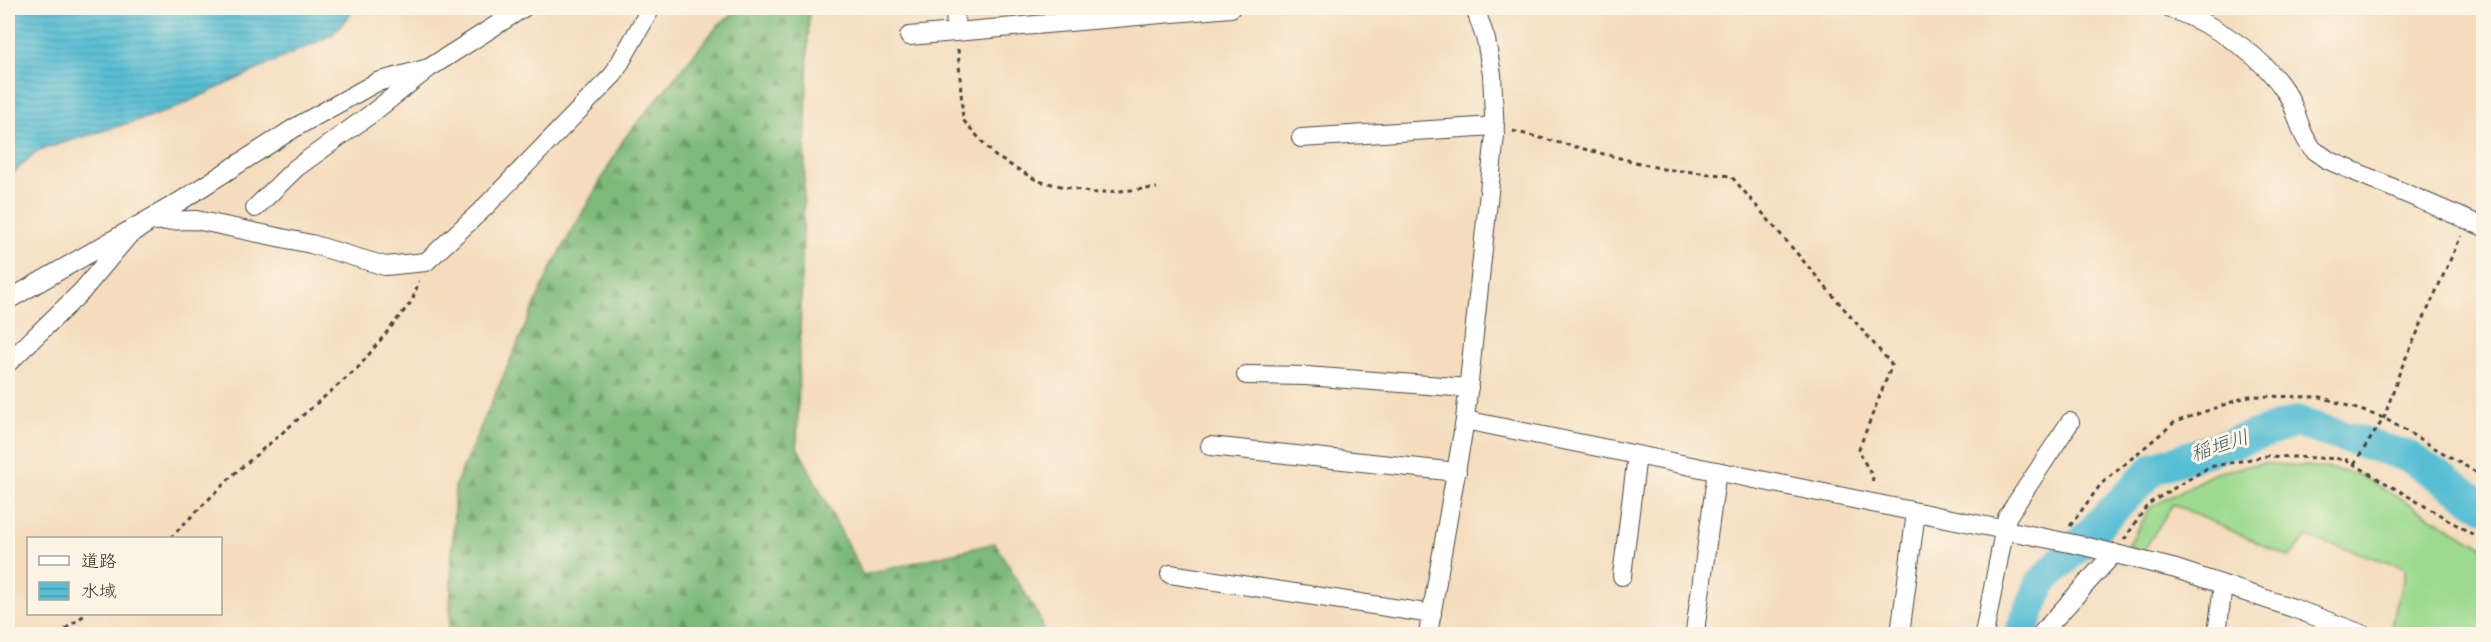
<svg xmlns="http://www.w3.org/2000/svg" width="2491" height="642" font-family="'Architects Daughter','Klee One',sans-serif">
	<defs>
		<pattern id="forest-firs" width="22" height="20" patternUnits="userSpaceOnUse" patternTransform="scale(1.5)"><rect width="22" height="20" fill="#7dba7a"/><path d="M5 1l3.5 6h-7zM16 11l3.5 6h-7z" fill="#679764"/></pattern>
		<pattern id="water-rules" width="6" height="5" patternUnits="userSpaceOnUse" patternTransform="scale(1.5)"><rect width="6" height="5" fill="#57bed4"/><path d="M0 2.5h6" fill="none" stroke="#489bac"/></pattern>
	</defs>
	<rect width="100%" height="100%" fill="#fcf5e5"/>
	<filter id="ink" filterUnits="userSpaceOnUse"><feTurbulence type="fractalNoise" baseFrequency=".0167" numOctaves="2"/><feDisplacementMap in="SourceGraphic" scale="12" xChannelSelector="R" yChannelSelector="G"/><feConvolveMatrix kernelMatrix="1 2 1 2 8 2 1 2 1" color-interpolation-filters="sRGB"/></filter>
	<filter id="wash" filterUnits="userSpaceOnUse"><feTurbulence type="fractalNoise" baseFrequency=".008" numOctaves="4" result="noise"/><feDisplacementMap in="SourceGraphic" scale="24" xChannelSelector="R" yChannelSelector="G"/><feGaussianBlur stdDeviation="1.35" result="paint"/><feColorMatrix in="noise" values="0 0 0 0 0 0 0 0 0 0 0 0 0 0 0 0 0 1.4 0 .05"/><feComposite in="paint" operator="in"/></filter>
	<g filter="url(#wash)">
		<rect width="100%" height="100%" fill="#f4dcbc"/>
		<path fill="#9cda8f" stroke="#64825d" stroke-width="1.5" d="M2262 463 2325 468 2359 475 2483 547V634H2389L2406 568 2307 537 2289 557 2173 504 2144 550 2128 546 2151 507 2215 473Z"/>
		<path fill="url(#forest-firs)" stroke="#547252" stroke-width="1.5" d="M743 8H809L797 446 863 575 995 543 1040 619 1043 634H449L455 486 550 270 624 139 719 24Z"/>
		<path fill="url(#water-rules)" stroke="#417480" stroke-width="1.5" d="M8 8H356L332 35 168 111 37 151 8 178Z"/>
		<g fill="none" stroke-linecap="round" stroke-linejoin="round">
			<path stroke="#57bed4" stroke-width="32" d="M2020 634 2041 583 2154 468 2296 422 2409 457 2484 506"/>
		</g>
	</g>
	<g filter="url(#ink)">
		<g fill="none" stroke-linecap="round" stroke-linejoin="round">
			<defs>
				<path id="minor" d="M955 8 956 32
					M2170 8C2216 26 2260 52 2287 94 2298 111 2299 134 2313 149 2317 153 2324 156 2328 160L2484 227
					M909 36 1231 8
					M1301 138 1495 126
					M255 208 296 168 371 114 429 68 523 8
					M8 300 179 202 296 127 377 82 429 68
					M8 363 82 291 128 236 151 221 196 220 311 244 385 266 426 262 484 208 613 75 651 8
					M1246 375 1306 376 1469 388
					M1465 420 2084 546 2176 569 2293 608 2362 634
					M1210 446 1457 472
					M1170 574 1432 614
					M1622 576 1637 455
					M1695 631 1717 471
					M1428 634 1465 420 1495 135 1492 74 1486 40 1475 8
					M1900 634 1916 512
					M1984 634 2007 517 2070 422
					M2041 634 2114 553
					M2217 634 2223 585"/>
			</defs>
			<use href="#minor" stroke="#494641" stroke-width="20"/>
			<path stroke="#494641" stroke-width="3" stroke-dasharray="4.5 4.5" stroke-linecap="butt" d="M958 49 963 120 995 156 1038 181 1093 193 1157 188
				M1513 131 1663 169 1731 176 1892 365 1858 451 1873 477 1872 486
				M2354 464 2384 418 2400 371 2461 236
				M2070 526 2101 484 2175 422 2249 396 2321 397 2384 418 2484 477
				M170 538 235 473 357 369 412 301 419 281
				M2124 540 2148 504 2209 467 2267 456 2345 459 2484 541
				M58 634 86 614"/>
			<use href="#minor" stroke="#fff" stroke-width="18"/>
		</g>
	</g>
	<g text-anchor="middle" dominant-baseline="central" stroke-width="6" stroke-linejoin="round" paint-order="stroke">
		<g font-size="20" font-style="italic" fill="#3a5e66" stroke="#fcf5e5">
			<text transform="translate(2220 446) rotate(-18)">稲垣川</text>
		</g>
	</g>
	<rect width="2491" height="642" fill="none" stroke="#fcf5e5" stroke-width="30"/>
	<rect x="27" y="537" width="195" height="78" fill="#fcf5e5" stroke="#a8a49b" stroke-width="1.5"/>
	<rect x="39" y="556" width="30" height="9" fill="#ffffff" stroke="#a8a49b" stroke-width="1.5"/>
	<text x="81" y="567" font-size="18" fill="#2b2b2b">道路</text>
	<rect x="39" y="582" width="30" height="18" fill="url(#water-rules)" stroke="#a8a49b" stroke-width="1.5"/>
	<text x="81" y="597" font-size="18" fill="#2b2b2b">水域</text>
</svg>
